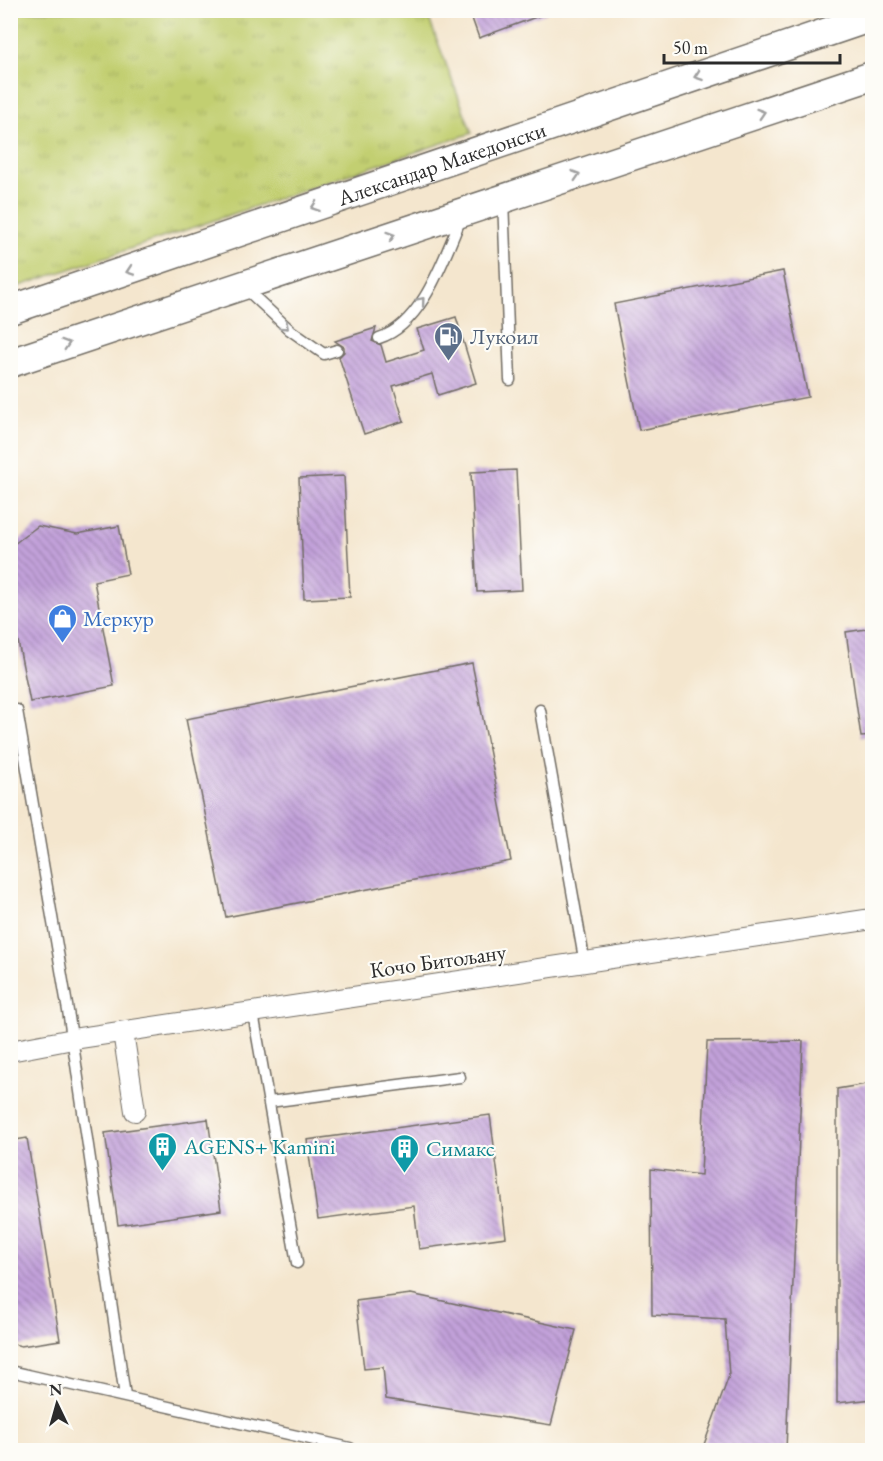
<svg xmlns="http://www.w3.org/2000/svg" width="883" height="1461" font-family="'EB Garamond',serif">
	<defs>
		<pattern id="grass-tufts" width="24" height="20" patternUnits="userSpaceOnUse" patternTransform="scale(1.5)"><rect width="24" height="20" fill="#c2cf71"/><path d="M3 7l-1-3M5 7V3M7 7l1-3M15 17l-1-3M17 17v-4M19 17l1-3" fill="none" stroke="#a7b262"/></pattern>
		<pattern id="building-back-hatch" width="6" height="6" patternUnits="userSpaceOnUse" patternTransform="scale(1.5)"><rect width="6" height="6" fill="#c2a1da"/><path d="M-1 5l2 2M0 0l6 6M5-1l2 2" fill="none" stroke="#9e83b1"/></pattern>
	</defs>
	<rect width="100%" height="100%" fill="#fdfcf7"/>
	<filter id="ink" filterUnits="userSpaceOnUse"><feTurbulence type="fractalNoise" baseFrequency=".0167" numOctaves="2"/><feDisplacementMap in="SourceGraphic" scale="12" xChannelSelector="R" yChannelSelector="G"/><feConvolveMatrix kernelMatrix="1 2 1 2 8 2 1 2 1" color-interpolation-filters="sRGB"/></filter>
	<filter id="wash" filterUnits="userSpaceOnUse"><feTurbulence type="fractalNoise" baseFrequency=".008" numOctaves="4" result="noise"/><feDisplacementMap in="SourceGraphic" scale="24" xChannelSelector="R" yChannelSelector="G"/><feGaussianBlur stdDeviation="1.35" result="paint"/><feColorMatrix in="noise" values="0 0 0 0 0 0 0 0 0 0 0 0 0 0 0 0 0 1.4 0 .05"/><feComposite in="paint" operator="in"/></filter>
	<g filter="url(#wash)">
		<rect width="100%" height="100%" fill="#f4e6ce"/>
		<path fill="url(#grass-tufts)" stroke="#767d4e" stroke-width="1.5" d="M10 11H426L472 133 11 289Z"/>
		<g id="blocks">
			<path fill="url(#building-back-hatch)" d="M469 10H547V13L479 38Z
				M783 271 808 397 639 430 614 304Z
				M456 317 476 383 438 395 432 374 393 386 404 421 364 434 339 357 344 352V347L335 341 376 328 372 341 381 345 386 362 424 350 417 329Z
				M516 470 522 590 477 592 471 472Z
				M344 476 350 597 304 599 299 478Z
				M38 526 77 534 119 526 128 574 94 581 114 686 30 702 10 601V547Z
				M873 628V736L861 737 846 632Z
				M472 663 511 861 226 917 186 719Z
				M803 1041 786 1450H702L729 1376 725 1319 652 1315 651 1169 701 1175 707 1042Z
				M873 1083V1399L837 1403V1089Z
				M490 1115 506 1237 419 1249 414 1206 318 1219 307 1140Z
				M208 1119 221 1210 118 1225 105 1133Z
				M27 1138 60 1340 21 1346 10 1343V1141Z
				M411 1294 576 1330 551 1425 386 1399 383 1367 364 1369 356 1301Z"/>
		</g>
	</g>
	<g filter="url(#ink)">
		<use href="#blocks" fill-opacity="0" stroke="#716c64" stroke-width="1.5"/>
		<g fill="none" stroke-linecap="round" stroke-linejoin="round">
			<defs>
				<path id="lane" d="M503 199 510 380
					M245 288 290 330 324 354 337 350
					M379 338C423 325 445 255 462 216
					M17 710 69 1017 125 1396
					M540 710 585 964
					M253 1013 297 1263
					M269 1102 460 1077
					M10 1371 350 1448"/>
				<path id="street" d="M123 1032 135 1111
					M10 1051 73 1039 872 919"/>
				<g id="secondary">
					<path id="s1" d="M10 310 872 17"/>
					<path d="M10 363 872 76"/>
				</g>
			</defs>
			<use href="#lane" stroke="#716c64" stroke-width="13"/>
			<use href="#street" stroke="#716c64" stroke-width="22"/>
			<use href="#secondary" stroke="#716c64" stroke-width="31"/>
			<use href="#lane" stroke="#fff" stroke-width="10"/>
			<use href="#street" stroke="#fff" stroke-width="20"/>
			<use href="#secondary" stroke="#fff" stroke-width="28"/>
		</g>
		<defs><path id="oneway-chevron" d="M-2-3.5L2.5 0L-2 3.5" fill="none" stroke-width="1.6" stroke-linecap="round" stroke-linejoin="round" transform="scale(1.5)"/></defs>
		<g stroke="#a0a0a0">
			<use href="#oneway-chevron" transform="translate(698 76) rotate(161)"/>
			<use href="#oneway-chevron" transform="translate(761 113) rotate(-18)"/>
			<use href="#oneway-chevron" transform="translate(576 175) rotate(-18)"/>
			<use href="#oneway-chevron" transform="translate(315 207) rotate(161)"/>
			<use href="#oneway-chevron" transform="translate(391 236) rotate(-18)"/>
			<use href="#oneway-chevron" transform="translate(130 271) rotate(161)"/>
			<use href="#oneway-chevron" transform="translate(421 301) rotate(-50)"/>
			<use href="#oneway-chevron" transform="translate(285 326) rotate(42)"/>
			<use href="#oneway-chevron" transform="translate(66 344) rotate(-18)"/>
		</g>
	</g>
	<defs>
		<symbol id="fuel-pin" viewBox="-11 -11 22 30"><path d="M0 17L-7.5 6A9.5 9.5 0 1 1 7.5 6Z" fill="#5c6f8a" stroke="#fdfcf7"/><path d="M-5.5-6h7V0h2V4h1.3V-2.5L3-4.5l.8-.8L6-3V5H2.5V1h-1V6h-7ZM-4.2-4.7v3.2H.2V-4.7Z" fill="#fff"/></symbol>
		<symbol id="shop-pin" viewBox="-11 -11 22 30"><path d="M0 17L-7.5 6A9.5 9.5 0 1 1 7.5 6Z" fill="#3f7fe0" stroke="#fdfcf7"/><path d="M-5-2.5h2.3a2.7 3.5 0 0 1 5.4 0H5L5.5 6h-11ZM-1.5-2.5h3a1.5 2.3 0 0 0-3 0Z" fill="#fff"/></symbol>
		<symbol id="building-pin" viewBox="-11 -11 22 30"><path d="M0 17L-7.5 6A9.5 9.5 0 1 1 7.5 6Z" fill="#0f9aa8" stroke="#fdfcf7"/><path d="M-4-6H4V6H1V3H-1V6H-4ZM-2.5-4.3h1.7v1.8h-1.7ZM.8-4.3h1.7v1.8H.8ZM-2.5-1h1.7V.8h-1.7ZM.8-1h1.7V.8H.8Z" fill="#fff"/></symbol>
	</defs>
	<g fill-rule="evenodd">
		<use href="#fuel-pin" x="432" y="320" width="33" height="45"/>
		<use href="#shop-pin" x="46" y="602" width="33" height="45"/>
		<use href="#building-pin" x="146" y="1130" width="33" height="45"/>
		<use href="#building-pin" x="388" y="1132" width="33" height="45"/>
	</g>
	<g text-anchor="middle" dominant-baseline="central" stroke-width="4.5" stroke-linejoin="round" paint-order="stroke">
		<g font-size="22" fill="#2b2b2b" stroke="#fdfcf7">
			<text stroke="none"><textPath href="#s1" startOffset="456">Александар Македонски</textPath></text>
			<text transform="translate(438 961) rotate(-8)">Кочо Битољану</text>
		</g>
		<g font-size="22" fill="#4e5e75" stroke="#fdfcf7" text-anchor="start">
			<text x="470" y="336">Лукоил</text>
		</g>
		<g font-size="22" fill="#366cbe" stroke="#fdfcf7" text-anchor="start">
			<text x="83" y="618">Меркур</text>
		</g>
		<g font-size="22" fill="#0d838f" stroke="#fdfcf7" text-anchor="start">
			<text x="184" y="1146">AGENS+ Kamini</text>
			<text x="426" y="1148">Симакс</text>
		</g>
	</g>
	<rect width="883" height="1461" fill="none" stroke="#fdfcf7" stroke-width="36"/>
	<g transform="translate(57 1404) rotate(355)" stroke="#fdfcf7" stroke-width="4.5" paint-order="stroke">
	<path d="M0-4.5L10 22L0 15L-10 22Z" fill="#2b2b2b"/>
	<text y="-9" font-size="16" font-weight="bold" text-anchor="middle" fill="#2b2b2b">N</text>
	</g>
	<path d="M664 54v9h176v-9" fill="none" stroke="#2b2b2b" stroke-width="3"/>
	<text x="673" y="54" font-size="18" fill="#2b2b2b" stroke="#fdfcf7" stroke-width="4.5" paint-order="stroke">50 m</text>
</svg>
